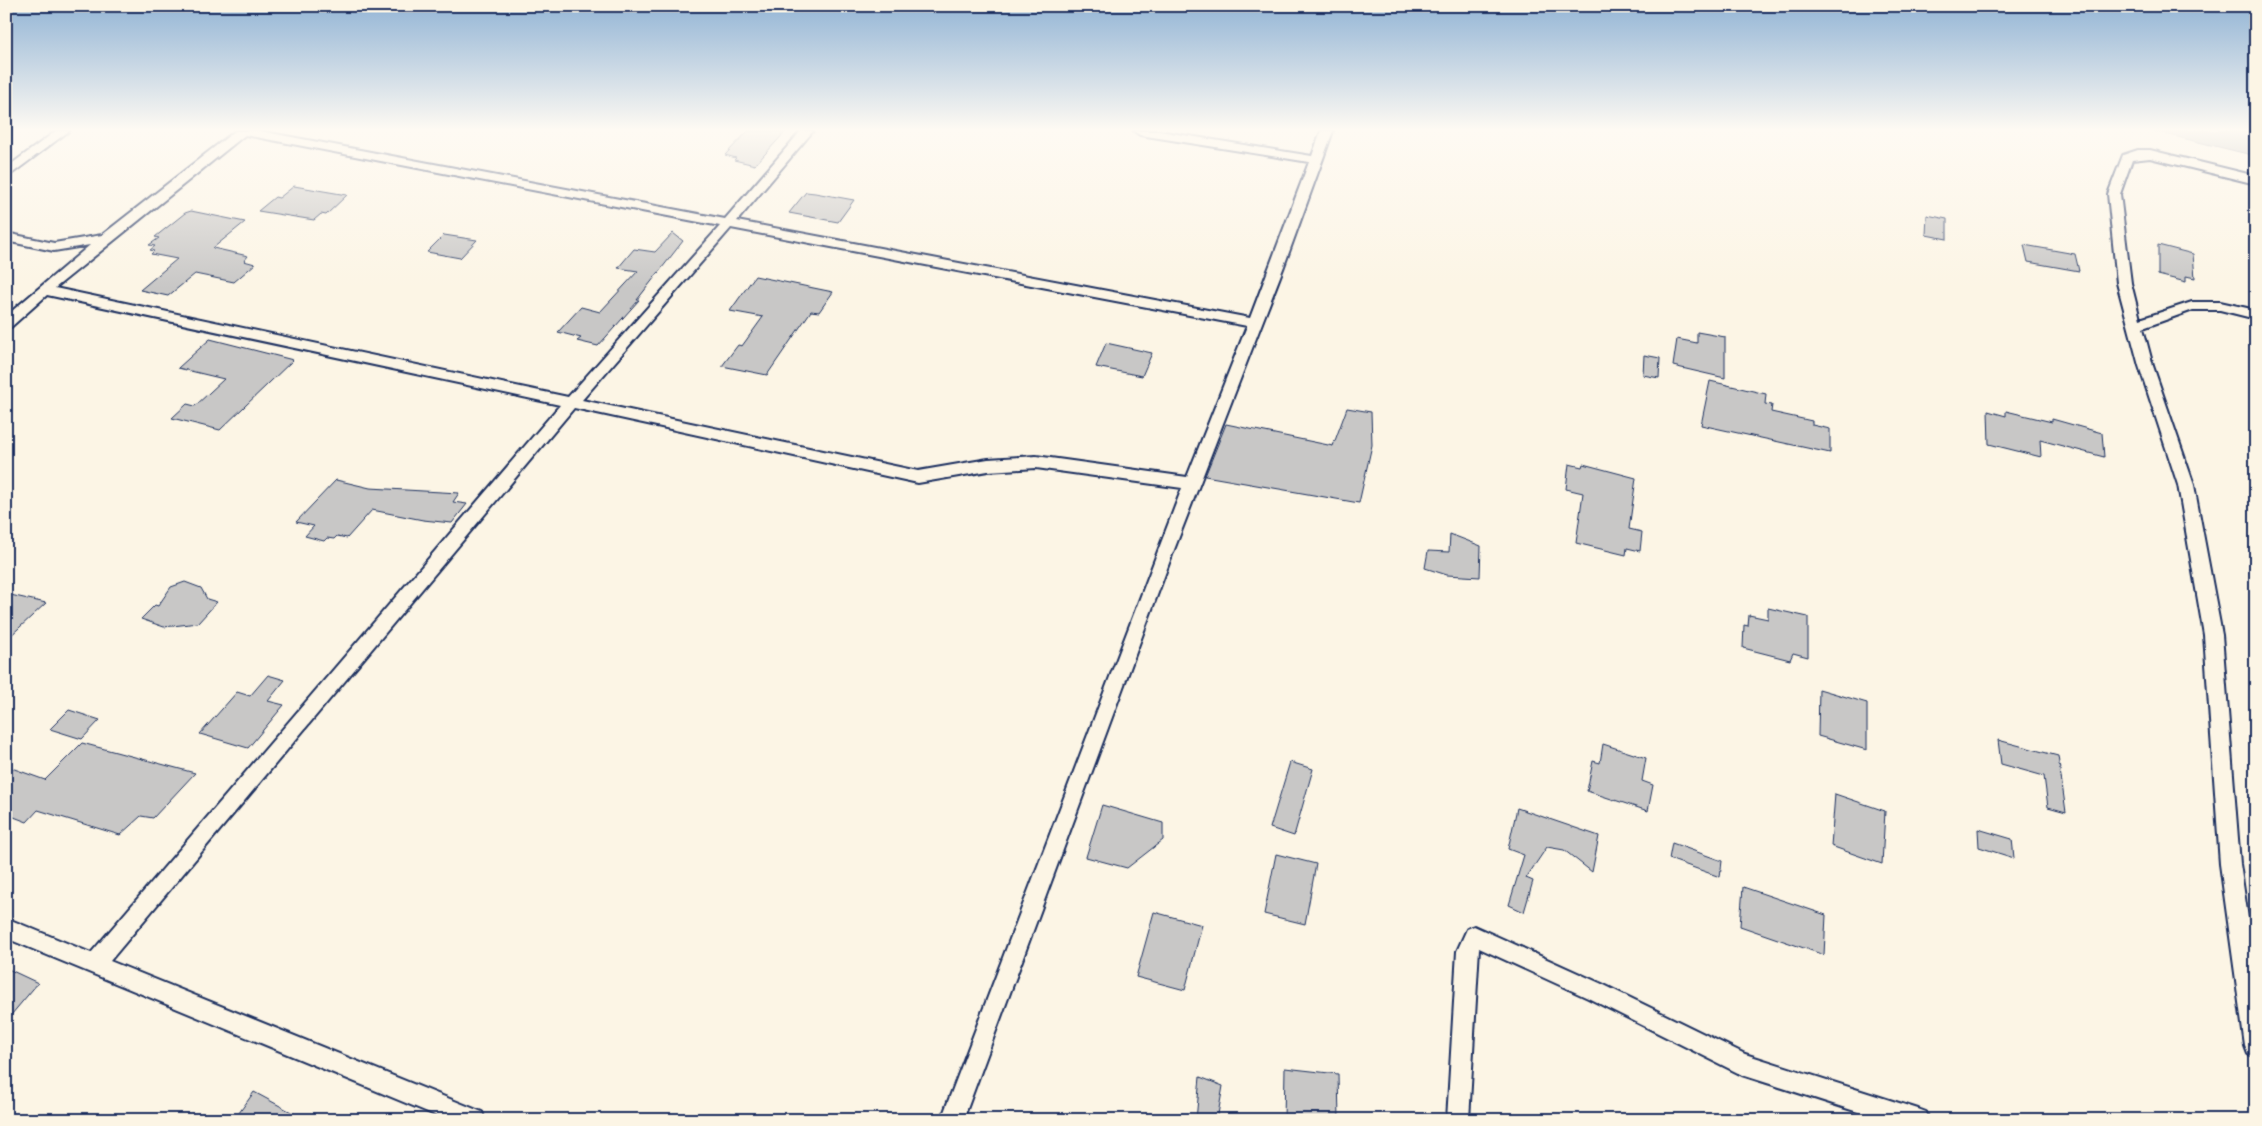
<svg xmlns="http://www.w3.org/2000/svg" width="2262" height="1126" font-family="Pangolin,sans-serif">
	<rect width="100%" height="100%" fill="#fcf5e5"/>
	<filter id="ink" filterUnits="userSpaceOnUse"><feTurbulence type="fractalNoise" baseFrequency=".02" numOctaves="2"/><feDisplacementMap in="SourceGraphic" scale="10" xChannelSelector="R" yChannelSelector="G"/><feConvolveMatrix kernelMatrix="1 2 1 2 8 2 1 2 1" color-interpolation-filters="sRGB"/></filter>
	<g filter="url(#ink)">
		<path fill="#b2b4b8" stroke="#767f94" d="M2153 131H2256V156Z"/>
		<path fill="#c8c7c6" stroke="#1b2f5e" d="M748 131H786L755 165 734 160 736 158 725 155Z
			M294 186 347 195 326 215 321 214 314 220 258 211 275 197 279 198Z
			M806 192 815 193 854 200 838 222 789 213Z
			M191 211 245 222 213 248 248 256 244 261 255 264 234 282 195 274 168 296 140 290 177 259 151 254 154 251 150 250 155 246 149 245 159 238 155 237 185 213Z
			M1927 215 1947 219V239L1926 235Z
			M673 233 683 241 637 300H639L598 346 577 341 581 338 558 332 581 307 600 312 638 271 618 268 634 249 655 252Z
			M444 235 477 240 460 258 427 252Z
			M2024 245 2075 254 2079 271 2028 262Z
			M2158 245 2193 254 2195 278 2186 276V282L2158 275Z
			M755 276 833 292 819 312 811 311 767 375 722 366 738 345 742 346 763 317 730 311Z
			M1697 332 1725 337V378L1673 366 1677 339 1697 343Z
			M210 339 293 360 220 430 172 418 187 404 195 406 224 379 178 368Z
			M1106 343 1152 353 1142 376 1096 367Z
			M1644 355 1660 358 1659 378 1643 375Z
			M1710 381 1766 394 1765 404 1772 405 1771 412 1812 421V425L1830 429V453L1701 425Z
			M1347 408 1371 412 1372 445 1359 503 1205 476 1226 424 1333 446Z
			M1988 411 2006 416V411L2052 422V419L2102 433 2104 457 2040 440 2041 457 1989 444Z
			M1569 464 1582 467 1583 464 1636 478 1629 529 1642 532 1640 551 1627 548 1626 555 1576 543 1583 493 1566 489Z
			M336 480 370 488 459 493 453 502 467 504 452 523 423 520 372 510 347 538 337 536 334 539 327 538 324 541 305 536 314 526 296 522Z
			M1450 534 1481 546 1480 577 1447 575 1425 568 1428 551 1449 552Z
			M185 582 201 588 207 599 217 602 198 623 164 627 141 619 155 605 158 606 171 587Z
			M6 594 46 603 6 640Z
			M1768 608 1808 617V657L1793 653 1790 660 1743 648 1744 625 1748 626 1749 615 1768 619Z
			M268 675 285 680 268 701 284 705 248 748 200 734 237 692 250 696Z
			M1819 689 1867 703V750L1818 736Z
			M69 710 100 720 82 739 50 729Z
			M1998 740 2058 756 2066 812 2048 807 2044 776 2001 764Z
			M82 743 195 773 153 818 141 816 120 835 38 810 27 822 6 814V766L45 780Z
			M1603 744 1646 758 1642 781 1653 785 1648 811 1587 791 1593 761 1600 763Z
			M1290 762 1313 769 1294 836 1270 828Z
			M1835 794 1885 811 1882 864 1831 846Z
			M1102 805 1163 823V840L1127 868 1086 857Z
			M1517 808 1599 836 1592 872 1564 850 1547 847 1526 878 1533 881 1524 912 1509 905 1524 855 1508 849Z
			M1978 829 2012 839 2014 858 1979 847Z
			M1672 843 1722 861 1720 877 1669 859Z
			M1276 854 1316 864 1305 924 1264 914Z
			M1743 887 1826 915 1824 955 1740 926Z
			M1154 912 1202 925 1185 990 1136 977Z
			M6 968 38 983 6 1021Z
			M1285 1068 1338 1074 1339 1120H1284Z
			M1200 1077 1223 1086 1217 1120H1196Z
			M254 1092 306 1120H234Z"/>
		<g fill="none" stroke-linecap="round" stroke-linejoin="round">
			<defs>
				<path id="street" d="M56 131H69L6 178V168Z
					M235 131H260L725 219 801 131H813L737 221 1250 318 1309 162 1140 135 1134 131H1159L1312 156 1321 131H1333L1284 266 1172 555 963 1120H941L1182 488 1036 468 988 471 918 483 574 408 110 961 482 1112 485 1120H447L6 938V918L91 953 560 405 47 295 11 327 6 328V316L90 245 54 251 6 241V233L54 243 102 235ZM245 135 720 226 568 397 55 288ZM731 228 1247 326 1187 477 1036 456 988 459 918 471 582 400Z
					M2138 150H2150L2256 176V184L2150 158 2132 160 2120 194 2131 283 2140 319 2192 302H2220L2256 310V319L2220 310H2193L2143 328 2153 366 2194 485 2222 635 2240 864 2256 972V1057L2248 1054 2245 1046 2220 864 2204 635 2178 485 2139 366 2117 283 2108 194 2123 155Z
					M1474 926 1602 984 1745 1054 1918 1109 1926 1112 1929 1120H1883L1742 1075 1588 998 1479 948 1469 1120H1447L1457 951 1467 929Z"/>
			</defs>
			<use href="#street" stroke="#1b2f5e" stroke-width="4"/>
			<use href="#street" fill="#fcf5e5" fill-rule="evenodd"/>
		</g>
	</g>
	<linearGradient id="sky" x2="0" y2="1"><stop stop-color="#92b4d5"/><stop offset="0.45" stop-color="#fefaf3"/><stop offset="1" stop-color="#fefaf3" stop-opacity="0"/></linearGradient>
	<rect width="2262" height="288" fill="url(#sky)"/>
	<rect width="2262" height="1126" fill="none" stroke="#fcf5e5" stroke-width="25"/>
	<rect x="12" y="12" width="2237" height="1101" fill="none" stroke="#1b2f5e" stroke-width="2" filter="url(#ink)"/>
</svg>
